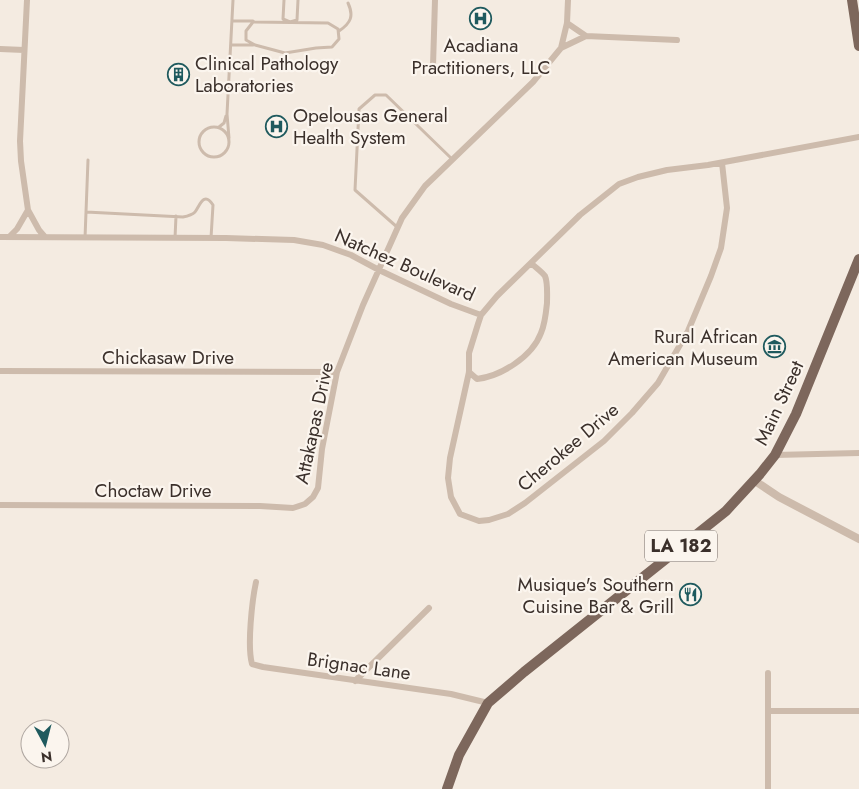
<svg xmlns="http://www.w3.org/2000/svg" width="859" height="789" font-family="Jost,sans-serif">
	<rect width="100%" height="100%" fill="#f4ebe1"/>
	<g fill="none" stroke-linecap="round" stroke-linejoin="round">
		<path stroke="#cdbbac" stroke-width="3" d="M284 0 283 19 290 22 297 20 298 0
			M233 21H253
			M253 22 328 23 338 29 339 39 332 47 316 48 285 53 255 45 246 40V31Z
			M339 31C351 23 354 16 348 3
			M231 45H253
			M199 142a15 15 0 1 1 30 0a15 15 0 1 1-30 0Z
			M219 127 224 123 226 116
			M229 138 227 114 233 0
			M86 212 183 217C188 216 192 215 195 212 200 205 204 191 213 205L211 238
			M397 227 355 190 359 109 375 95H386L452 159
			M85 238 88 160
			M175 238 176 216"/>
		<path stroke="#cdbbac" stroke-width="6" d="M567 23 586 36 677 40
			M561 48 586 36
			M0 49 24 50
			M433 66 435 0
			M722 163 727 208 721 248 711 276 688 331 658 383 632 413 604 441 525 503 508 514 489 520 479 521 460 514 451 497 448 478 450 458 469 372V353L478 324 481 315 497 296 580 215 619 184 638 177 667 170 708 165 859 137
			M28 210 39 230 45 237
			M0 237 226 238 294 240 323 245 351 255 379 270 451 304 481 315
			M9 237 17 229 28 210 21 161 20 141 27 0
			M0 371 337 372
			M469 372 477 379C501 376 532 357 541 333 545 324 546 313 547 303 547 296 548 283 545 276 542 272 535 267 531 263
			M775 455 859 453
			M0 505 260 506 293 508 305 504 313 497 318 488 322 449 337 372 363 305 402 218 425 186 533 82 561 48 567 23 568 0
			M256 582C252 601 247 646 252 664L263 667 451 694 488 703
			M355 681 429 608
			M768 711H859
			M768 789V673"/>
		<path stroke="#cdbbac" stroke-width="8" d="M755 481 779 497 859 539"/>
		<path stroke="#7d675c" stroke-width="10" d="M852 0 859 46
			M447 789 459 755 488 703 524 672 726 511 760 474 775 455 796 414 859 259"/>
	</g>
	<defs>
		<symbol id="hospital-ring" viewBox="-11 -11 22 22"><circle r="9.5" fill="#fbf5ee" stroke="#1f5a5e" stroke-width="1.5"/><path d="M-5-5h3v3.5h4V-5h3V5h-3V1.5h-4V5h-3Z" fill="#1f5a5e"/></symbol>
		<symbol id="building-ring" viewBox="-11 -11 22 22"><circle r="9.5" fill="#fbf5ee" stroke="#1f5a5e" stroke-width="1.5"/><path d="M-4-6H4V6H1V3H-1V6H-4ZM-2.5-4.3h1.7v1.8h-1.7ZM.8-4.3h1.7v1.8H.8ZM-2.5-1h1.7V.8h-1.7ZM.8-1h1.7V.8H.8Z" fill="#1f5a5e"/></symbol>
		<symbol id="museum-ring" viewBox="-11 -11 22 22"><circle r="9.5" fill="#fbf5ee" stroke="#1f5a5e" stroke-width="1.5"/><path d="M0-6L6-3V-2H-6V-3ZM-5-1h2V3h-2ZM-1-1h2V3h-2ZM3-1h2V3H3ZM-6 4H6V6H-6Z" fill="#1f5a5e"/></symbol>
		<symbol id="restaurant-ring" viewBox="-11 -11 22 22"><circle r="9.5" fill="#fbf5ee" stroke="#1f5a5e" stroke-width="1.5"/><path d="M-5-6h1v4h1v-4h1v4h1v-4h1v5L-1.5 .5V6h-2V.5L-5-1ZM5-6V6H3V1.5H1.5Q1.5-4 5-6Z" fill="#1f5a5e"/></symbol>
	</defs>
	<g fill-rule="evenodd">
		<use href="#hospital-ring" x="468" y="6" width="25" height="25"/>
		<use href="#building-ring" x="166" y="62" width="25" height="25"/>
		<use href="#hospital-ring" x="264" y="114" width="25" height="25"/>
		<use href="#museum-ring" x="762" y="334" width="25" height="25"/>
		<use href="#restaurant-ring" x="678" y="582" width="25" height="25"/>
	</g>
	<g text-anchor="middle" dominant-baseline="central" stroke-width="4.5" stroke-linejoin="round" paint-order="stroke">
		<rect fill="#fbf5ee" stroke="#756b66" stroke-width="1" x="645" y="530.5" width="72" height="31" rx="4"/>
		<g font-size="18" font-weight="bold" fill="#3b302b">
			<text x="681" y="546">LA 182</text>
		</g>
		<g font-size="19" fill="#3b302b" stroke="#fbf5ee" text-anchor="start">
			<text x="481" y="45" text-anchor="middle">Acadiana<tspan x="481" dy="22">Practitioners, LLC</tspan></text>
			<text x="195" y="63">Clinical Pathology<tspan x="195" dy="22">Laboratories</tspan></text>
			<text x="293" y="115">Opelousas General<tspan x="293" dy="22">Health System</tspan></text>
			<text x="758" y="336" text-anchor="end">Rural African<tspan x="758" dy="22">American Museum</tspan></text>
			<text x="674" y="584" text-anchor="end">Musique's Southern<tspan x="674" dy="22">Cuisine Bar &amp; Grill</tspan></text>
		</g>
		<g font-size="19" fill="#3b302b" stroke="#fbf5ee">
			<text transform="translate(405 265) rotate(24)">Natchez Boulevard</text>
			<text x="168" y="357">Chickasaw Drive</text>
			<text transform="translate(779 403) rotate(-65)">Main Street</text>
			<text transform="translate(314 423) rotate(-78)">Attakapas Drive</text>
			<text transform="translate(568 447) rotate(-40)">Cherokee Drive</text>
			<text x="153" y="490">Choctaw Drive</text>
			<text transform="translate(359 666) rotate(8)">Brignac Lane</text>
		</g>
	</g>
	<g transform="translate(45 744) rotate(173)"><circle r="24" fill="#fbf5ee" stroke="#aea6a0"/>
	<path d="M0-4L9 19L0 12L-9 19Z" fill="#1f5a5e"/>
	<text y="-8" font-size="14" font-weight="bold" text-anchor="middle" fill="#3b302b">N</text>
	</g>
</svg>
